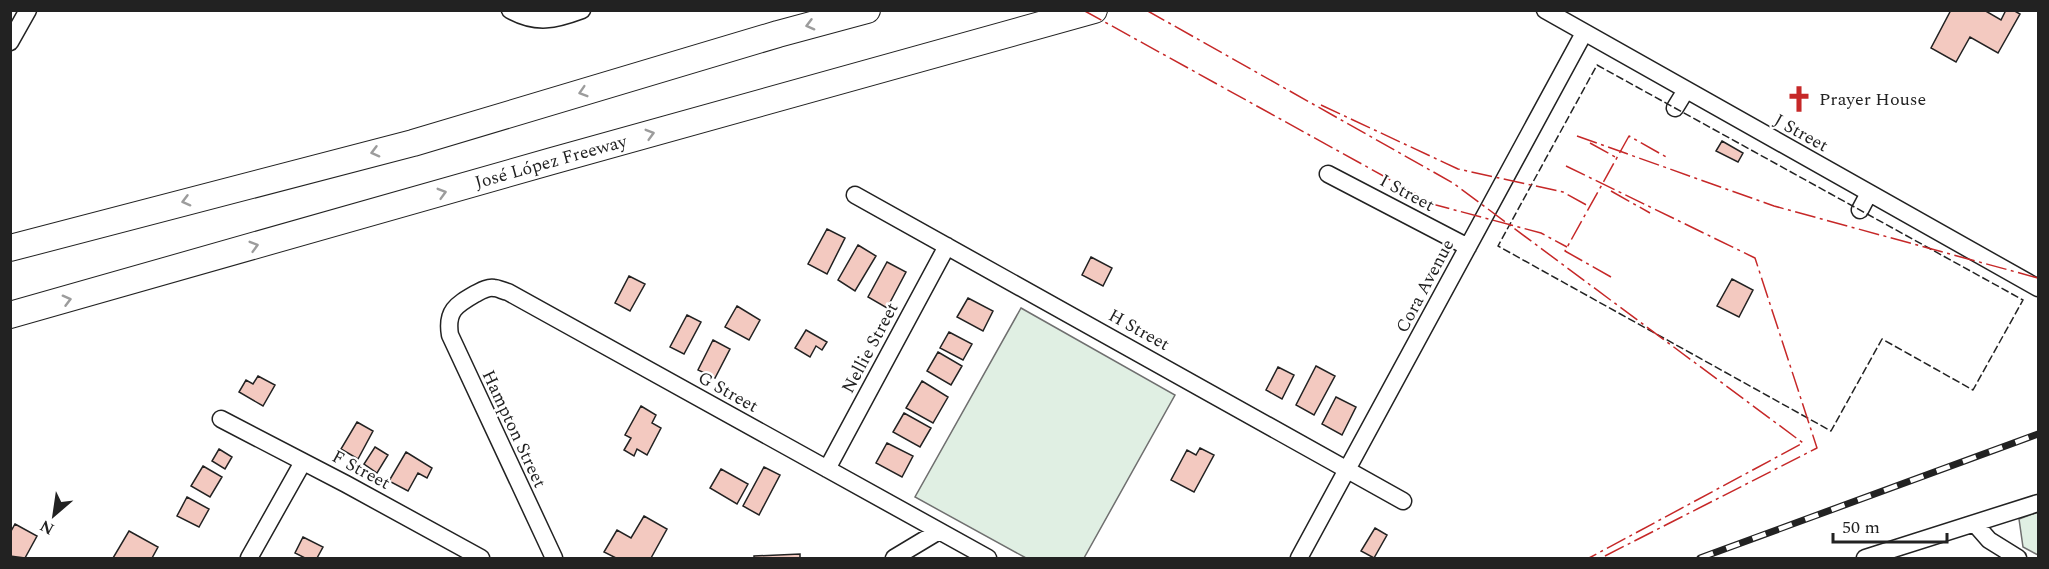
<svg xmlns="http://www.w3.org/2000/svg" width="2049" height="569" font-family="Spectral,serif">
	<rect width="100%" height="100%" fill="#fff"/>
	<path fill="#e0efe3" stroke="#6f6f6f" stroke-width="1.5" d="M1021 308 1175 395 1084 558H1026L915 497Z
		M2038 512V555L2023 547 2019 519Z"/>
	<path fill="#f3c9c0" stroke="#222" stroke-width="1.5" d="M1951 10H1984L2001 20 2006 10H2013L2020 14 1998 53 1970 37 1956 62 1931 48Z
		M1722 141 1743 153 1738 162 1716 151Z
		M827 229 845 238 827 274 808 264Z
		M858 245 876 256 855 291 838 280Z
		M1091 257 1112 268 1103 286 1082 275Z
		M887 262 906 272 887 308 868 297Z
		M629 276 645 284 630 311 615 303Z
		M1732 279 1753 290 1739 317 1717 306Z
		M968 298 993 311 983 331 957 317Z
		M737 306 760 320 749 340 725 327Z
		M687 315 701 322 684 354 670 347Z
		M806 330 827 342 822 350 816 346 810 357 795 348Z
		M949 332 972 344 963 360 940 348Z
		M713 340 730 349 715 378 698 370Z
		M938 352 962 366 951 385 927 371Z
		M1316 366 1335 376 1314 415 1296 405Z
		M1278 367 1294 375 1282 399 1266 390Z
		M258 376 275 385 263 406 239 392 246 380 253 384Z
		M922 381 948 397 933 423 906 408Z
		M1336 397 1356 407 1342 435 1322 424Z
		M641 406 656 415 652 423 661 428 647 455 637 449 634 456 624 450 631 438 625 435Z
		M904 413 931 428 920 447 893 432Z
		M357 422 373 431 358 459 341 449Z
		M887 443 913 456 902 477 876 463Z
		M375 447 388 455 377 473 364 464Z
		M1200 448 1214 455 1194 492 1171 480 1187 450 1196 455Z
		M219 449 232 457 225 469 212 461Z
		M406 452 432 468 427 478 418 473 408 491 389 481Z
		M203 466 222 477 210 497 191 486Z
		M764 467 780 475 759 515 743 506Z
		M721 469 748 484 737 504 710 488Z
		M187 497 209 509 199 527 177 516Z
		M644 516 667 529 651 558H616L604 552 617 530 631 538Z
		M15 524 37 536 25 558 10 556V533Z
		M1375 528 1387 535 1374 558 1361 551Z
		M129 531 158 547 152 558H113Z
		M303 537 323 547 317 558H305L295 553Z
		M800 554V558H754V556Z"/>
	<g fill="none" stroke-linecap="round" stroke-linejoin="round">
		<defs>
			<path id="minor" d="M510 10C537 25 555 20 582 10
				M1545 10 2038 288
				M10 42 28 10
				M1675 108 1686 90
				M1328 174 1468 247
				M855 195 1403 501
				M1860 210 1869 193
				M221 419 346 484 481 558
				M827 469 947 246
				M1975 524 1989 540 2018 558
				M249 558 303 462
				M554 558 450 335C446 311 456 305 475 294 481 291 487 287 494 288 498 288 503 291 508 292L988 558
				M894 558 939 531
				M1299 558 1584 33
				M1865 558 2038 503"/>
			<g id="highway">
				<path d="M10 248 413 143 778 34 867 10"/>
				<path id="s1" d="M10 315 552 161 1094 10"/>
			</g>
		</defs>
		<use href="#minor" stroke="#222" stroke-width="19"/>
		<use href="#highway" stroke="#222" stroke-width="28"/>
		<use href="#minor" stroke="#fff" stroke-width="16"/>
		<use href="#highway" stroke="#fff" stroke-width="26"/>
		<defs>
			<path id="rail" d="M1700 558 2038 434"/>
		</defs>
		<use href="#rail" stroke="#222" stroke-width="7"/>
		<use href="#rail" stroke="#fff" stroke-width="4.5" stroke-dasharray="14" stroke-linecap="butt"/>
		<path stroke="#222" stroke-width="1.5" stroke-dasharray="8 3" stroke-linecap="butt" d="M1597 65 2023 300 1973 390 1882 339 1831 431 1498 246Z"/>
		<path stroke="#c62828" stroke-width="1.5" stroke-dasharray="21 4.5 3 4.5" stroke-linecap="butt" d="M1083 10 1436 205 1541 233 1567 247
			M1146 10 1453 183 1803 443 1589 558
			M1321 105 1458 169 1563 192 1590 207
			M1577 136 1774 206 2038 278
			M1590 143 1617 158
			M1566 166 1755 258 1817 448 1601 558
			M1611 191 1650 213
			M1611 277 1565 251 1629 136 1668 158"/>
	</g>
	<defs><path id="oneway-chevron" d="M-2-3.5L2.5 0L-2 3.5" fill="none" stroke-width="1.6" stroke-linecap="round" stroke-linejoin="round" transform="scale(1.5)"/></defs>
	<g stroke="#9c9c9c">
		<use href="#oneway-chevron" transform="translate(810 25) rotate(165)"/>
		<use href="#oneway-chevron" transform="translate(583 92) rotate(163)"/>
		<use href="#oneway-chevron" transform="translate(650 134) rotate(-16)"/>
		<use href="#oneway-chevron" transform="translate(375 152) rotate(165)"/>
		<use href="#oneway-chevron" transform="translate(442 193) rotate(-16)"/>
		<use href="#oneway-chevron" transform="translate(186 201) rotate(165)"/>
		<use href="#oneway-chevron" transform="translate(254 246) rotate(-16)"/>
		<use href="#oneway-chevron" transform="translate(67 300) rotate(-15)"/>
	</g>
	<defs>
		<symbol id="church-bare" viewBox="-9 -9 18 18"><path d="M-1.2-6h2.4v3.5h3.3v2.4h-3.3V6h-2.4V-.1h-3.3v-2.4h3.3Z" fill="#c62828" stroke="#fff" stroke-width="2.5" paint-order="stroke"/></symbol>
	</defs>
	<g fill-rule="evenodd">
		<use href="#church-bare" x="1780" y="80" width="38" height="38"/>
	</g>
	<g text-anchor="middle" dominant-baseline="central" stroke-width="4.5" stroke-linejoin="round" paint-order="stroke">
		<g font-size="18" fill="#222" stroke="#fff" text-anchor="start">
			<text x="1819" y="99">Prayer House</text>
		</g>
		<g font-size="18" fill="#222" stroke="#fff">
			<text transform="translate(1801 133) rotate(29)">J Street</text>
			<text stroke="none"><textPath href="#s1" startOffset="562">José López Freeway</textPath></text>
			<text transform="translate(1407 193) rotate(28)">I Street</text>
			<text transform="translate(1425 286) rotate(-62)">Cora Avenue</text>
			<text transform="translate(1139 330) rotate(29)">H Street</text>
			<text transform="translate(870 348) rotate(-62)">Nellie Street</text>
			<text transform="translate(728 392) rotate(29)">G Street</text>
			<text transform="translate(514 429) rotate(65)">Hampton Street</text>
			<text transform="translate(361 470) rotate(28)">F Street</text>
		</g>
	</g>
	<rect width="2049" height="569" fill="none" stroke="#222222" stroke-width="24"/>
	<g transform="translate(54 515) rotate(209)" stroke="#ffffff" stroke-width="4.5" paint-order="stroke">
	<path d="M0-4.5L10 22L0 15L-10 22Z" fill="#222222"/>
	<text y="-9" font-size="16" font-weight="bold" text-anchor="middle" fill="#222222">N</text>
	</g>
	<path d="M1833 533v9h114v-9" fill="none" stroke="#222222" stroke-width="3"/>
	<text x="1842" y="533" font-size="18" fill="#222222" stroke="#ffffff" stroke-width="4.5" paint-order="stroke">50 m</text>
</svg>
